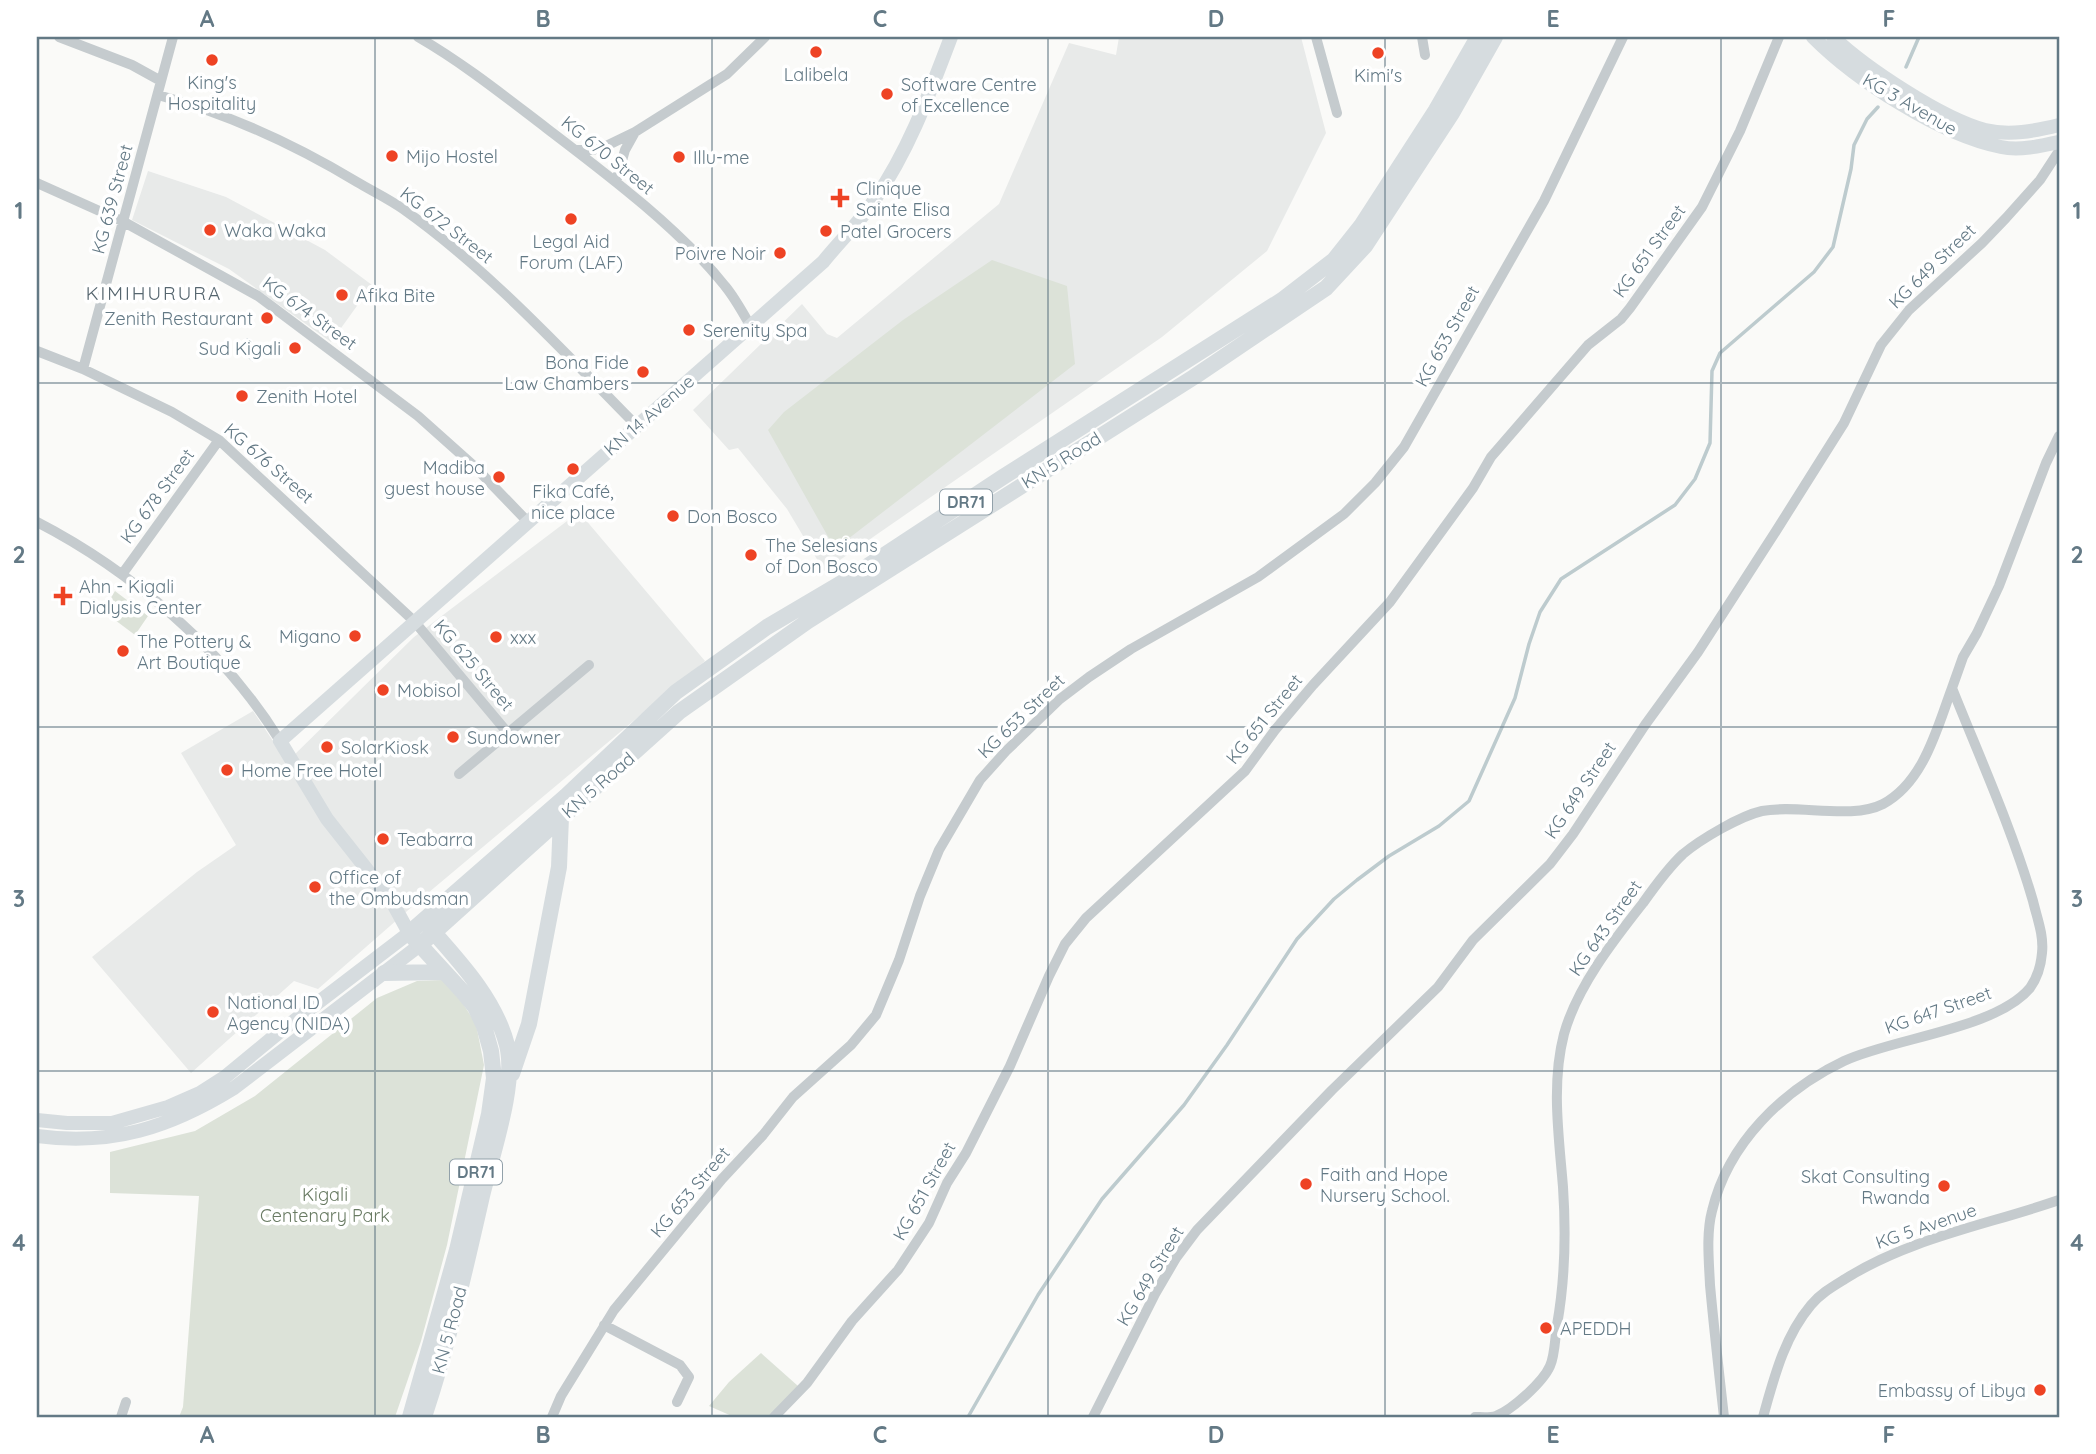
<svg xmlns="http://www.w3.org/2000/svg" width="2096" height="1454" font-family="Quicksand,sans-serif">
	<rect width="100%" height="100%" fill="#fafaf8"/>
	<path fill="#e8eae9" d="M1119 37H1301L1326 133 1267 251 1162 337 824 571 787 509 738 448 729 450 693 410 802 304 827 334 837 338 999 204 1069 43 1116 55Z
		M148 171 226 197 325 250 372 285 331 342 229 269 132 220Z
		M579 512 705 661 422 898 318 989 294 981 191 1073 92 957 197 872 236 845 181 753 253 711 287 762 414 637Z"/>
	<path fill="#dce2d8" d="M992 260 1067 286 1075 364 835 549 768 430 784 412 903 320Z
		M115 591 148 616 135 635 103 611Z
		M442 980 460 999 476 1024 484 1065 447 1245 421 1341 395 1417H179L183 1407 199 1196 110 1193V1152L195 1131 255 1096 377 998 417 981Z
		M761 1353 798 1386 776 1417H734L709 1406 729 1382Z"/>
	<path fill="#bdcbce" d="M247 338 263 349 253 362 238 350Z"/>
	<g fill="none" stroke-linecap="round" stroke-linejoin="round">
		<path stroke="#bdcbce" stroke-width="3.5" d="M1906 67 1919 37
			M968 1417 1038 1295 1102 1199 1184 1105 1227 1045 1297 939 1334 899 1357 880 1389 856 1439 826 1469 801 1515 698 1529 644 1540 612 1561 579 1675 505 1695 479 1710 443 1712 371 1720 353 1814 272 1833 247 1851 169 1854 145 1867 119 1878 107"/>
		<path stroke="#c5cbce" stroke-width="10" d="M59 37 132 65 161 81
			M418 37C463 63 503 95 545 127 604 172 679 228 725 286 735 298 743 313 751 327
			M1316 37 1337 113
			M1422 37 1425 55
			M158 95C229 114 294 144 357 182 372 191 389 199 403 209 489 270 563 351 637 426
			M576 150H593L606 146 635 132 727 74 765 37
			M616 182 625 150 635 132
			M37 183 124 222 258 296 418 416 474 466 528 522
			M37 351 83 369 172 412 219 440 414 621 507 732
			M83 369 173 37
			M37 522C132 571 224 650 280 741
			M123 573 219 440
			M459 774 589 665
			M604 1325 680 1365 689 1377 677 1402
			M121 1417 126 1402
			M552 1417 561 1396 614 1310 722 1179 763 1135 793 1097 851 1045 876 1015 899 960 920 896 939 850 980 780 1006 751 1060 699 1089 677 1131 649 1258 577 1344 514 1375 483 1404 447 1544 201 1623 37
			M774 1417 807 1383 852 1321 898 1270 929 1223 947 1183 966 1153 1010 1066 1049 976 1065 944 1086 918 1245 771 1275 730 1313 685 1390 602 1473 488 1491 457 1588 345 1621 319 1630 308 1702 207 1740 131 1779 37
			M1093 1417 1155 1294 1176 1258 1197 1230 1332 1090 1438 987 1473 940 1550 864 1573 834 1645 725 1698 652 1776 531 1844 423 1881 345 1909 310 1982 243 2006 218 2040 180 2059 151
			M1475 1417C1481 1417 1490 1418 1496 1416 1512 1410 1543 1382 1550 1366 1555 1355 1555 1337 1557 1325 1565 1280 1566 1232 1563 1187 1559 1137 1551 1084 1564 1034 1577 987 1613 941 1643 903 1655 886 1668 868 1683 854 1701 839 1740 816 1762 811 1797 804 1852 820 1883 804 1924 782 1937 728 1952 688
			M1724 1417C1719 1373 1714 1329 1710 1285 1709 1262 1706 1234 1712 1211 1728 1143 1783 1090 1844 1061 1893 1038 1996 1029 2030 988 2037 978 2041 965 2042 953 2044 935 2037 918 2033 901 2012 829 1980 758 1952 688L1963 657 1977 633 1999 586 2046 463 2059 436
			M1763 1417C1774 1378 1784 1337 1811 1305 1820 1294 1832 1287 1845 1279 1910 1238 1987 1225 2059 1200"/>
		<path stroke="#d6dcdf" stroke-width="14" d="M1813 37C1856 80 1940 135 2001 147 2019 151 2041 146 2059 142
			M1833 37C1866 68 1941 118 1985 130 2009 136 2035 131 2059 125
			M37 1120 67 1123H112L168 1107 200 1093 225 1077 277 1034 409 933 391 900 327 819 280 741 823 262C840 241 860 222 875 199 909 150 930 92 951 37
			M37 1136C112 1146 169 1128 234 1088L420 945"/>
		<path stroke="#d6dcdf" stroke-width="16" d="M420 945 679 712 808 621 1194 377 1326 288 1365 246 1452 113 1495 37
			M384 973 444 972
			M512 1074 529 1024 559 867 561 817
			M410 1417 457 1250 489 1114 494 1078 491 1051 484 1026 475 1007 462 991 409 933 566 796 676 692 767 627 845 581 1003 477 1282 300 1334 260 1361 226 1436 110 1478 37
			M424 1417C448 1345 465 1271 482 1196 491 1157 517 1084 507 1045 495 999 460 962 429 927"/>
	</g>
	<path fill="none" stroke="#637985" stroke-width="2" stroke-opacity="0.55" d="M375 37V1417M712 37V1417M1048 37V1417M1385 37V1417M1721 37V1417M37 383H2059M37 727H2059M37 1071H2059"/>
	<g fill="#ee4324" stroke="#fff" stroke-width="2.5">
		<circle cx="816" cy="52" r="7"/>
		<circle cx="1378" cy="53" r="7"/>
		<circle cx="212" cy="60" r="7"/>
		<circle cx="887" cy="94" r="7"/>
		<circle cx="392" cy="156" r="7"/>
		<circle cx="679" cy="157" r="7"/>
		<path d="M836.5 187.5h7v7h7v7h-7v7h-7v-7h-7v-7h7z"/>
		<circle cx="571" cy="219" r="7"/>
		<circle cx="210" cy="230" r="7"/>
		<circle cx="826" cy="231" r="7"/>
		<circle cx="780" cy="253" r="7"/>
		<circle cx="342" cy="295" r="7"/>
		<circle cx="267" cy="318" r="7"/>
		<circle cx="689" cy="330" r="7"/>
		<circle cx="295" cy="348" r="7"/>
		<circle cx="643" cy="372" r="7"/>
		<circle cx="242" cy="396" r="7"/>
		<circle cx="573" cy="469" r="7"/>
		<circle cx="499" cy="477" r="7"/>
		<circle cx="673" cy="516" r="7"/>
		<circle cx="751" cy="555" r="7"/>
		<path d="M59.5 585.5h7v7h7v7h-7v7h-7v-7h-7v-7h7z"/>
		<circle cx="355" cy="636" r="7"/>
		<circle cx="496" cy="637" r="7"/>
		<circle cx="123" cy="651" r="7"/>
		<circle cx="383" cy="690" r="7"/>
		<circle cx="453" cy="737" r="7"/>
		<circle cx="327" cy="747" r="7"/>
		<circle cx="227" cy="770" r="7"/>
		<circle cx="383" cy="839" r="7"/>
		<circle cx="315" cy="887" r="7"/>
		<circle cx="213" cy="1012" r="7"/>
		<circle cx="1306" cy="1184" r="7"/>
		<circle cx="1944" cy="1186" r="7"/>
		<circle cx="1546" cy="1328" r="7"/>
		<circle cx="2040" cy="1390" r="7"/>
	</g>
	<g text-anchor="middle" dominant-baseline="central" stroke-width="7" stroke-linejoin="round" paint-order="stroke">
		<g fill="#fff" stroke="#92a1aa" stroke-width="2">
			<rect x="940" y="489.5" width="52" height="25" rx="5"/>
			<rect x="450" y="1159.5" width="52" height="25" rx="5"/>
		</g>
		<g font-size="16" font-weight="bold" fill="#637985">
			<text x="966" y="502">DR71</text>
			<text x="476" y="1172">DR71</text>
		</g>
		<g font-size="18" fill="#637985" stroke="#fff" text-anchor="start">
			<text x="816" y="74" text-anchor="middle">Lalibela</text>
			<text x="1378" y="75" text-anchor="middle">Kimi's</text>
			<text x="212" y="82" text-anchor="middle">King's<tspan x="212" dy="21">Hospitality</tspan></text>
			<text x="901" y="84">Software Centre<tspan x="901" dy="21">of Excellence</tspan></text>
			<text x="406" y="156">Mijo Hostel</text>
			<text x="693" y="157">Illu-me</text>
			<text x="856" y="188">Clinique<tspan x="856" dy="21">Sainte Elisa</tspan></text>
			<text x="224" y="230">Waka Waka</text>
			<text x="840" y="231">Patel Grocers</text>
			<text x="571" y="241" text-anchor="middle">Legal Aid<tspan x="571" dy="21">Forum (LAF)</tspan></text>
			<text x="766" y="253" text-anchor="end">Poivre Noir</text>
			<text x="356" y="295">Afika Bite</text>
			<text x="253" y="318" text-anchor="end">Zenith Restaurant</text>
			<text x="703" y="330">Serenity Spa</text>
			<text x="281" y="348" text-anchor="end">Sud Kigali</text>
			<text x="629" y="362" text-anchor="end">Bona Fide<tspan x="629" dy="21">Law Chambers</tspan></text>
			<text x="256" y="396">Zenith Hotel</text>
			<text x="485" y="467" text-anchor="end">Madiba<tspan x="485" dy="21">guest house</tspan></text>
			<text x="573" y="491" text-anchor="middle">Fika Café,<tspan x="573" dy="21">nice place</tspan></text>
			<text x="687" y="516">Don Bosco</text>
			<text x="765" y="545">The Selesians<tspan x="765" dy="21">of Don Bosco</tspan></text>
			<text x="79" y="586">Ahn - Kigali<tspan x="79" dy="21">Dialysis Center</tspan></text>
			<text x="341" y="636" text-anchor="end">Migano</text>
			<text x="510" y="637">xxx</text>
			<text x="137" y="641">The Pottery &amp;<tspan x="137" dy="21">Art Boutique</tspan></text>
			<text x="397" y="690">Mobisol</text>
			<text x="467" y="737">Sundowner</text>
			<text x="341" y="747">SolarKiosk</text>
			<text x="241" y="770">Home Free Hotel</text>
			<text x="397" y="839">Teabarra</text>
			<text x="329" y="877">Office of<tspan x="329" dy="21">the Ombudsman</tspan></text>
			<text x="227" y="1002">National ID<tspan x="227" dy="21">Agency (NIDA)</tspan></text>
			<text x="1320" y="1174">Faith and Hope<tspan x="1320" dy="21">Nursery School.</tspan></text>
			<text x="1930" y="1176" text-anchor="end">Skat Consulting<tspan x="1930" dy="21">Rwanda</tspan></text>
			<text x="1560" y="1328">APEDDH</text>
			<text x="2026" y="1390" text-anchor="end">Embassy of Libya</text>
		</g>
		<g font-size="18" fill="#637985" stroke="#fff">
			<text transform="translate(1910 104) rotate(30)">KG 3 Avenue</text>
			<text transform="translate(608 155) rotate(39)">KG 670 Street</text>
			<text transform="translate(112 199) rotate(-75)">KG 639 Street</text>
			<text transform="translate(447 225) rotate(38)">KG 672 Street</text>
			<text transform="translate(1649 251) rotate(-54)">KG 651 Street</text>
			<text transform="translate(1932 266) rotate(-44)">KG 649 Street</text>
			<text transform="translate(310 313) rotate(36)">KG 674 Street</text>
			<text transform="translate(1447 336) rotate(-61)">KG 653 Street</text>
			<text transform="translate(649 415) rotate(-41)">KN 14 Avenue</text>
			<text transform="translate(1061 460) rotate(-32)">KN 5 Road</text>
			<text transform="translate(269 463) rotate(41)">KG 676 Street</text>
			<text transform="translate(157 496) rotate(-54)">KG 678 Street</text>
			<text transform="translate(474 665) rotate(50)">KG 625 Street</text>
			<text transform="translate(1021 716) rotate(-44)">KG 653 Street</text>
			<text transform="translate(1264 719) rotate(-51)">KG 651 Street</text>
			<text transform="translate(598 785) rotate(-41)">KN 5 Road</text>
			<text transform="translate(1580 790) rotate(-56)">KG 649 Street</text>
			<text transform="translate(1605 928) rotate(-55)">KG 643 Street</text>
			<text transform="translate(1938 1010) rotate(-19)">KG 647 Street</text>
			<text transform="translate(924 1191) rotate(-61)">KG 651 Street</text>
			<text transform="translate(690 1192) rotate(-50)">KG 653 Street</text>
			<text transform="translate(1926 1226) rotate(-19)">KG 5 Avenue</text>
			<text transform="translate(1150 1276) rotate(-59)">KG 649 Street</text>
			<text transform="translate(449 1330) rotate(-75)">KN 5 Road</text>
		</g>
		<g font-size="18" fill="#697b63" stroke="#fff">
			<text x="325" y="1194">Kigali<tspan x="325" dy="21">Centenary Park</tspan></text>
		</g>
		<g font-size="19" letter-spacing="2" fill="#56666f" stroke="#fff">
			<text x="154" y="293">KIMIHURURA</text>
		</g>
	</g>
	<rect width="2096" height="1454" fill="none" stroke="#ffffff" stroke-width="77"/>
	<rect x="38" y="38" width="2020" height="1378" fill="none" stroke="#637985" stroke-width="2.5"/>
	<g font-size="23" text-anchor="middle" font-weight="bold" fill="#637985">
		<text x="207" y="27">A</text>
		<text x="543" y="27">B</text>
		<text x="880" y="27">C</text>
		<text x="1216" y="27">D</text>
		<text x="1553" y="27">E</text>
		<text x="1889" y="27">F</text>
		<text x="19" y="219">1</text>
		<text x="2077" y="219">1</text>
		<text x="19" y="563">2</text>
		<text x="2077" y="563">2</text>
		<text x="19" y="907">3</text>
		<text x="2077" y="907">3</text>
		<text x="19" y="1251">4</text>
		<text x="2077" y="1251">4</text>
		<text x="207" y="1443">A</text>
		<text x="543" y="1443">B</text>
		<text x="880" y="1443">C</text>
		<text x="1216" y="1443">D</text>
		<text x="1553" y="1443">E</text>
		<text x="1889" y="1443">F</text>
	</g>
</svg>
